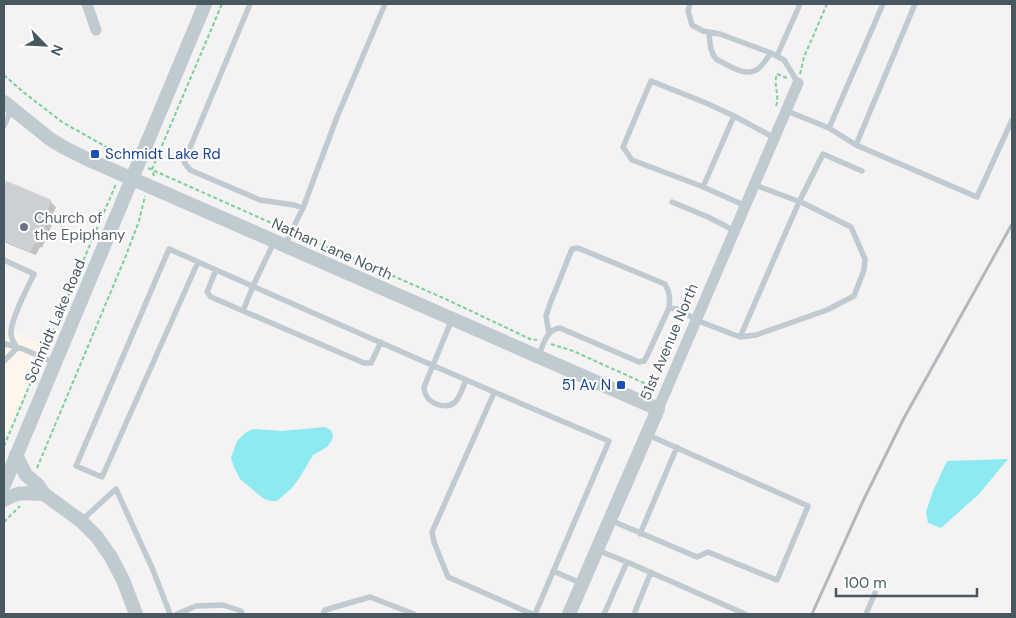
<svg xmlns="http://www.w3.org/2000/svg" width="1016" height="618" font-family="'DM Sans',sans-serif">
	<rect width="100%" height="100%" fill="#f4f2f2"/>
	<path fill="#fdf6ed" d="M4 328 46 345 4 440Z"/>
	<path fill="#8ceaf0" d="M325 427 331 430 333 435 332 440 327 447 313 455 300 477 292 488 277 501H272L264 499 240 479 234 467 231 458 237 441 245 433 253 429 281 431Z
		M1008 459 979 494 941 528 928 523 926 512 933 491 947 461Z"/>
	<path fill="#0003" d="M6 183 50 201 56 207 51 218 54 220 42 248 40 247 36 255 6 243 4 241V189Z"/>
	<path fill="#ccd0d4" stroke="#d6d9dd" d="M6 181 51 200 46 212 49 214 37 243 34 242 30 251 4 240V186Z"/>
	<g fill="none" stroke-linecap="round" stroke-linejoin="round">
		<path stroke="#76d298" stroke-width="2" stroke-dasharray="4 2.5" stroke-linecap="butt" d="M800 74 804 57 827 4
			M4 75 22 91 62 122 128 159
			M776 106C780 95 773 85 777 74L787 78
			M148 168 285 229
			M154 176 152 169 222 4
			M296 235 316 242 450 301 530 339 537 340
			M551 344 573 351 644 383 656 390
			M45 350 116 184
			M4 446 39 363
			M37 468 125 258 139 221 145 196
			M4 522 20 506"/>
		<path stroke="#bfcbd1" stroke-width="5.5" d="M250 4 184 162 190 170 260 200 294 205 303 208
			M690 4 688 11 692 25 703 31 720 34 771 53 784 60 798 83
			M709 33C710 42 710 52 716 59 728 65 745 78 758 69 763 65 767 58 771 53
			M777 56 800 4
			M787 111 829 128 856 145 977 197 1012 120
			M4 126 11 109
			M829 128 883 4
			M856 145 915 4
			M703 187 734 116
			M672 202 708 217 735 231
			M746 206 701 186 632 160 623 147 651 81 706 103 734 116 775 138
			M284 246 303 208 337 117 385 4
			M4 260 34 274C28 287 10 320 11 334 11 339 15 344 17 348
			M198 262 102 477 76 466 169 249C315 314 461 379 609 441L535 614
			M216 270 207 292 211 297 364 363H371L381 342
			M243 311 253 286 274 242
			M452 319 424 387C424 389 425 394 426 395 430 404 447 410 455 402 460 397 463 387 466 380
			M549 333 546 316 550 304 572 249 578 248 665 284C670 292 670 299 669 308
			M740 337 799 202 823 154 862 171
			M4 345 6 344 23 349 55 363
			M538 357C543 346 546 329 560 328L639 362 644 361 647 356 669 308 678 309 696 320 740 337 756 335 827 310 854 296 864 270 865 259 851 227 803 203 755 185
			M4 361 17 348
			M494 393 432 532 434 542 448 577 532 614
			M82 520 116 489 153 570 170 614
			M610 520 697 557 708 552 777 580 808 506 648 435
			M640 534 677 447
			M597 550 627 562 745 614
			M553 571 583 584
			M177 614 196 606 223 605 241 611 242 614
			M323 614 325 610 370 597 414 614
			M604 614 627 562
			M634 614 651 572
			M866 614 875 593"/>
		<path stroke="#bfcbd1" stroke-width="11" d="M87 4 96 30
			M658 409 798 83"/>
		<path stroke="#bfcbd1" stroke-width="14" d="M4 102 50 139 63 147 87 159 658 409 569 614
			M16 455 26 475 38 485 44 494 81 521 97 537 111 557 123 580 136 614
			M4 485 205 4
			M4 500C22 490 25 494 44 494"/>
		<path stroke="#b4b8bc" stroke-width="3" d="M812 614 863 501 904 418 1012 224"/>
	</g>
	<g fill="#1a4fb4" stroke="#fff" stroke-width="2">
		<rect x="90" y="149" width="10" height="10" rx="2.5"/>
		<rect x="616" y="380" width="10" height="10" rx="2.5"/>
	</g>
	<circle fill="#6b7280" stroke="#fff" stroke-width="2" cx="24" cy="227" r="5"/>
	<g text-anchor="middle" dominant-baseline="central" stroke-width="4" stroke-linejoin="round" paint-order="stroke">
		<g font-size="15" fill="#164399" stroke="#fff" text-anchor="start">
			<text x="105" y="154">Schmidt Lake Rd</text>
			<text x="611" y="385" text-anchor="end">51 Av N</text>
		</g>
		<g font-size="15" fill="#5b616d" stroke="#fff" text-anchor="start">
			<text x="34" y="218">Church of<tspan x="34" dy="17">the Epiphany</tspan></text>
		</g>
		<g font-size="15" fill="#485860" stroke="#fff">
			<text transform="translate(332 249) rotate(24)">Nathan Lane North</text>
			<text transform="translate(55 321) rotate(-67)">Schmidt Lake Road</text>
			<text transform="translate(669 342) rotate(-67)">51st Avenue North</text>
		</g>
	</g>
	<rect width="1016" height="618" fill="none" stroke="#485860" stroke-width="10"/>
	<g transform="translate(45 45) rotate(114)" stroke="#ffffff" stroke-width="4" paint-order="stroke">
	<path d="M0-4L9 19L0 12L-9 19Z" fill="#485860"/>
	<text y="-8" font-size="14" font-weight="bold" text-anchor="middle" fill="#485860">N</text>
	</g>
	<path d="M836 588v8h141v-8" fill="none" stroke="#485860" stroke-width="2.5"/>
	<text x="844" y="588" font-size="15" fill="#485860" stroke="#ffffff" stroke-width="4" paint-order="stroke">100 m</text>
</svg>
